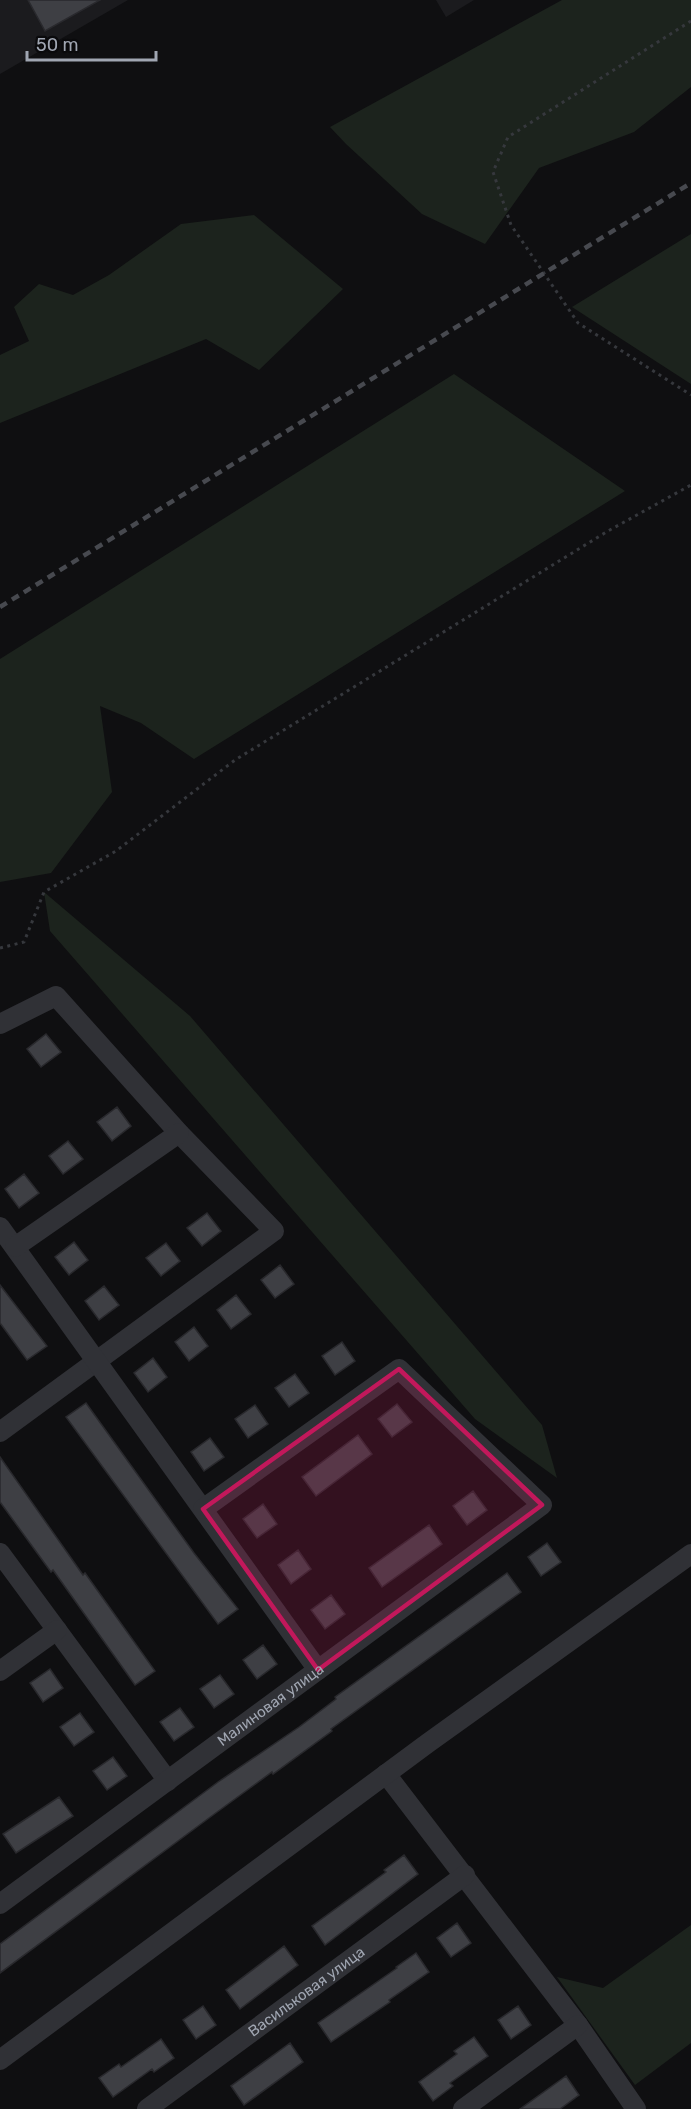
<svg xmlns="http://www.w3.org/2000/svg" width="691" height="2109" font-family="Rubik,sans-serif">
	<rect width="100%" height="100%" fill="#0f0f11"/>
	<path fill="#1b1b1e" d="M0 0H128L0 74Z
		M436 0H474L446 17Z"/>
	<path fill="#1c231d" d="M562 0H691V87L634 132 539 168 485 244 422 214 346 144 330 127Z
		M254 215 343 289 259 370 206 339 0 423V355L29 341 14 307 39 284 73 295 109 275 181 224Z
		M691 234V384L572 307Z
		M454 374 625 491 194 759 141 723 100 706 112 792 51 873 0 882V659Z
		M44 892 190 1016 542 1425 557 1478 475 1419 50 931Z
		M691 1925V2043L635 2085 557 1977 603 1988Z"/>
	<path fill="#3e3f44" stroke="#29292d" stroke-width="1.5" d="M28 0H100L45 31Z
		M46 1034 61 1052 41 1067 27 1049Z
		M117 1107 131 1126 112 1141 97 1122Z
		M68 1141 83 1159 63 1174 49 1156Z
		M24 1174 39 1193 19 1208 5 1189Z
		M207 1213 221 1231 202 1246 187 1228Z
		M74 1242 88 1260 69 1275 55 1257Z
		M166 1243 180 1261 161 1276 146 1258Z
		M280 1265 294 1284 275 1298 261 1280Z
		M0 1285 47 1346 27 1360 0 1323Z
		M104 1286 119 1305 99 1320 85 1301Z
		M236 1295 251 1314 231 1329 217 1310Z
		M194 1327 208 1346 189 1361 175 1342Z
		M342 1342 355 1361 335 1375 322 1356Z
		M153 1358 167 1377 148 1392 134 1373Z
		M295 1374 309 1393 289 1407 275 1388Z
		M86 1403 194 1553 238 1609 218 1624 66 1417Z
		M397 1404 412 1422 392 1437 378 1419Z
		M255 1405 268 1424 248 1438 235 1419Z
		M358 1435 372 1454 316 1496 302 1477Z
		M210 1438 224 1457 204 1471 191 1452Z
		M0 1457 83 1575 85 1573 155 1671 135 1685 53 1570 51 1572 0 1502Z
		M473 1491 487 1510 467 1525 453 1506Z
		M263 1504 277 1524 257 1538 243 1519Z
		M429 1525 442 1544 382 1587 369 1568Z
		M547 1543 561 1562 541 1576 528 1557Z
		M298 1550 311 1569 291 1584 278 1565Z
		M507 1573 521 1592 331 1729 332 1731 273 1774 272 1772 213 1815 0 1973V1944L218 1782 299 1727 336 1699 335 1697Z
		M331 1595 345 1614 325 1629 311 1610Z
		M263 1645 277 1664 257 1679 243 1660Z
		M50 1669 63 1688 43 1702 30 1683Z
		M220 1675 234 1694 214 1708 200 1689Z
		M180 1708 194 1727 174 1741 160 1722Z
		M80 1713 94 1732 74 1746 60 1727Z
		M113 1757 127 1776 107 1790 93 1771Z
		M59 1797 73 1816 16 1853 3 1834Z
		M404 1855 418 1874 325 1945 312 1926 386 1872 384 1870Z
		M457 1923 471 1943 451 1957 437 1938Z
		M284 1946 298 1965 240 2009 226 1990Z
		M416 1953 429 1972 389 2000 390 2002 331 2042 318 2023 397 1968 396 1967Z
		M203 2006 216 2025 196 2039 183 2020Z
		M518 2006 531 2025 511 2039 498 2020Z
		M474 2037 488 2056 450 2083 453 2086 433 2101 419 2082 457 2054 454 2051Z
		M161 2039 174 2058 154 2072 152 2069 113 2097 99 2078 119 2064 121 2067Z
		M290 2043 303 2062 244 2105 231 2086Z
		M566 2076 579 2095 560 2109H520Z"/>
	<g fill="none" stroke-linecap="round" stroke-linejoin="round">
		<path stroke="#36383d" stroke-width="3" stroke-dasharray="3 4.5" stroke-linecap="butt" d="M691 21 508 137 493 172 511 225 578 323 691 395
			M0 948 24 942 44 892 116 851 235 760 608 531 691 485"/>
		<g stroke="#303136" stroke-width="20">
			<path d="M0 1024 56 996 179 1133 274 1231 0 1432"/>
			<path d="M0 1227 318 1670"/>
			<path d="M15 1247 179 1133"/>
			<path d="M0 1553 168 1781"/>
			<path d="M0 1671 57 1630"/>
			<path d="M386 1774 578 2025 636 2109"/>
			<path id="s1" d="M0 1904 542 1505 399 1369 203 1509"/>
			<path d="M0 2060 428 1743 691 1554"/>
			<path id="s2" d="M147 2109 465 1875"/>
			<path d="M463 2109 578 2025"/>
		</g>
		<path stroke="#47494f" stroke-width="4.5" stroke-dasharray="8 6" stroke-linecap="butt" d="M0 607 691 183"/>
	</g>
	<path fill="#c2185b" fill-opacity="0.2" stroke="#c2185b" stroke-width="4.5" stroke-linejoin="round" d="M399 1369 542 1505 318 1670 203 1509Z"/>
	<g text-anchor="middle" dominant-baseline="central" stroke-width="6" stroke-linejoin="round" paint-order="stroke">
		<g font-size="15" fill="#a0a6b2" stroke="#0a0a0c">
			<text stroke="none"><textPath href="#s1" startOffset="336">Малиновая улица</textPath></text>
			<text stroke="none"><textPath href="#s2" startOffset="198">Васильковая улица</textPath></text>
		</g>
	</g>
	<path d="M27 51v9h129v-9" fill="none" stroke="#a0a6b2" stroke-width="3"/>
	<text x="36" y="51" font-size="18" fill="#a0a6b2" stroke="#0a0a0c" stroke-width="4.5" paint-order="stroke">50 m</text>
</svg>
